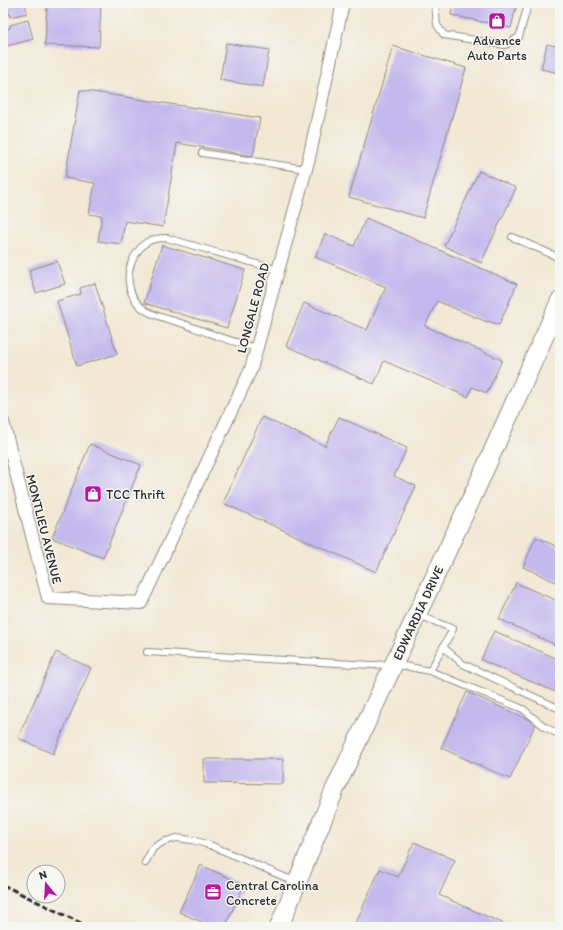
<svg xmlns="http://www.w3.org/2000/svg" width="563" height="930" font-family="Itim,sans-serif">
	<rect width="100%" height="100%" fill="#f6f6f2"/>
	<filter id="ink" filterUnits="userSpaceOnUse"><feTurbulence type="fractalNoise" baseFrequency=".025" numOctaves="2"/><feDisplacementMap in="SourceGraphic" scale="8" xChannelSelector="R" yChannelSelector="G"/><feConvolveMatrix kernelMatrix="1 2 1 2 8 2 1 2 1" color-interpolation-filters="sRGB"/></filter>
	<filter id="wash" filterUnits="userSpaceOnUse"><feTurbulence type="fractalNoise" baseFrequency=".012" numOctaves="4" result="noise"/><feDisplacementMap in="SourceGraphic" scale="16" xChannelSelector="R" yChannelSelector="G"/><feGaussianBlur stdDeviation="0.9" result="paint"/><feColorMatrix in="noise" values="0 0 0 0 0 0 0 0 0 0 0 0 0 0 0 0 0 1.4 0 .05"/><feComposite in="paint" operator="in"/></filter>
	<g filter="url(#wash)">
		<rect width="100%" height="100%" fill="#f2e8d4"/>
		<g id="blocks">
			<path fill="#c4b9ee" d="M6 3H25L27 13 10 17Z
				M47 3H101L99 47 45 45Z
				M453 3H517L511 28 451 15Z
				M28 20 33 39 3 47V30L10 28V25Z
				M226 43 269 50 263 87 220 80Z
				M547 44 560 47V73L541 69Z
				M393 46 466 68 423 218 349 197Z
				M80 90 260 118 253 156 177 143 163 227 125 221 121 244 98 241 102 216 89 214 95 183 65 178Z
				M479 171 516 188 481 263 444 246Z
				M366 218 517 284 499 325 488 321 487 322 437 301 425 326 502 360 487 393 472 387 468 397 384 361 374 384 286 346 304 303 367 330 386 287 315 257 325 234 354 246Z
				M162 245 245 270 227 328 144 303Z
				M57 261 65 284 36 293 29 270Z
				M95 283 117 354 77 366 57 301 81 294 80 288Z
				M262 417 325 446 339 417 407 448 394 476 416 486 376 572 223 503Z
				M90 444 141 465 103 558 52 538Z
				M536 537 560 548V584L523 567Z
				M516 583 560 602V647L499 619Z
				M494 631 560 660V694L481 660Z
				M56 652 91 668 53 754 18 738Z
				M3 655H7L5 726H3Z
				M467 692 536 723 510 779 441 748Z
				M204 759H283V784L204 783Z
				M414 842 455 860 439 895 511 927H354L380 869 398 877Z
				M201 865 244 885 225 927H213L179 912Z"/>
		</g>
	</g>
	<g filter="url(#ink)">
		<use href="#blocks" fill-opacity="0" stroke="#8e8a80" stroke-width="1"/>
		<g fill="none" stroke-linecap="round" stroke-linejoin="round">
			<defs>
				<path id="lane" d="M435 3 437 25 444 35 505 45 519 37 527 8V3
					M202 153 306 169
					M512 237 560 258
					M257 348C231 342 206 332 181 323 168 319 148 315 139 305 127 292 126 274 133 259 142 243 148 238 167 238L278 270
					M419 615 453 629 430 671
					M443 647 463 664 560 709
					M147 652 372 665 394 664 430 671 523 709 545 727 560 735
					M145 863 153 848 163 842 176 838 192 840 210 845 296 882"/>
				<path id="street" d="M3 422 48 598 141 603 251 369 309 158 343 3"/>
				<path id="secondary" d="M279 927 335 789 475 491 560 301"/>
			</defs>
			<use href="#lane" stroke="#8e8a80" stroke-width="8"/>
			<use href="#street" stroke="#8e8a80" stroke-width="14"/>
			<use href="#secondary" stroke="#8e8a80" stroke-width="20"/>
			<use href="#lane" stroke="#fff" stroke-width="6"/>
			<use href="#street" stroke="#fff" stroke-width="12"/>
			<use href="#secondary" stroke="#fff" stroke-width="18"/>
			<path stroke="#2b2b2b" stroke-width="3" stroke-dasharray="6 3" stroke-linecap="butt" d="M3 885 89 927"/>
		</g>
	</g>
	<defs>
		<symbol id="shop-square" viewBox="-11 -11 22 22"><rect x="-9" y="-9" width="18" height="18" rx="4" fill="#b5179e" stroke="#f6f6f2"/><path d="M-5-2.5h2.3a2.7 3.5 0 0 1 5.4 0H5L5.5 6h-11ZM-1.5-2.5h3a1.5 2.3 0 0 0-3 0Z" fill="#fff"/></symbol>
		<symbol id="office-square" viewBox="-11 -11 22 22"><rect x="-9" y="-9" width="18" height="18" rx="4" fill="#b5179e" stroke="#f6f6f2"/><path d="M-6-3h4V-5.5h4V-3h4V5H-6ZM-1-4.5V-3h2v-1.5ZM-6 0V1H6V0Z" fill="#fff"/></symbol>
	</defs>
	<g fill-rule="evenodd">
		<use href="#shop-square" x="487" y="11" width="20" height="20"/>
		<use href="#shop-square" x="83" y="484" width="20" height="20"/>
		<use href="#office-square" x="203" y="882" width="20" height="20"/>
	</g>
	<g text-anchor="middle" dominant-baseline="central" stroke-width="3" stroke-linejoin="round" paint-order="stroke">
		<g font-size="13" fill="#2b2b2b" stroke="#f6f6f2" text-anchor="start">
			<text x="497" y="40" text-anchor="middle">Advance<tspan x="497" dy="15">Auto Parts</tspan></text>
			<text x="106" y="494">TCC Thrift</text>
			<text x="226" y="885">Central Carolina<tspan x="226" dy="15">Concrete</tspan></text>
		</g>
		<g font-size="13" fill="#2b2b2b" stroke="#f6f6f2">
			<text transform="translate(253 308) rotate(-75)">LONGALE ROAD</text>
			<text transform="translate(44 529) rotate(76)">MONTLIEU AVENUE</text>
			<text transform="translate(418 613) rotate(-65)">EDWARDIA DRIVE</text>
		</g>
	</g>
	<rect width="563" height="930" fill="none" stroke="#f6f6f2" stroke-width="16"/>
	<g transform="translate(46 884) rotate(342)"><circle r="19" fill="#f6f6f2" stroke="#a5a5a2"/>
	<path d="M0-3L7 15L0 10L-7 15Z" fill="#b5179e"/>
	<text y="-6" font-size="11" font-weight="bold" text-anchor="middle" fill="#2b2b2b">N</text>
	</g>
</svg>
